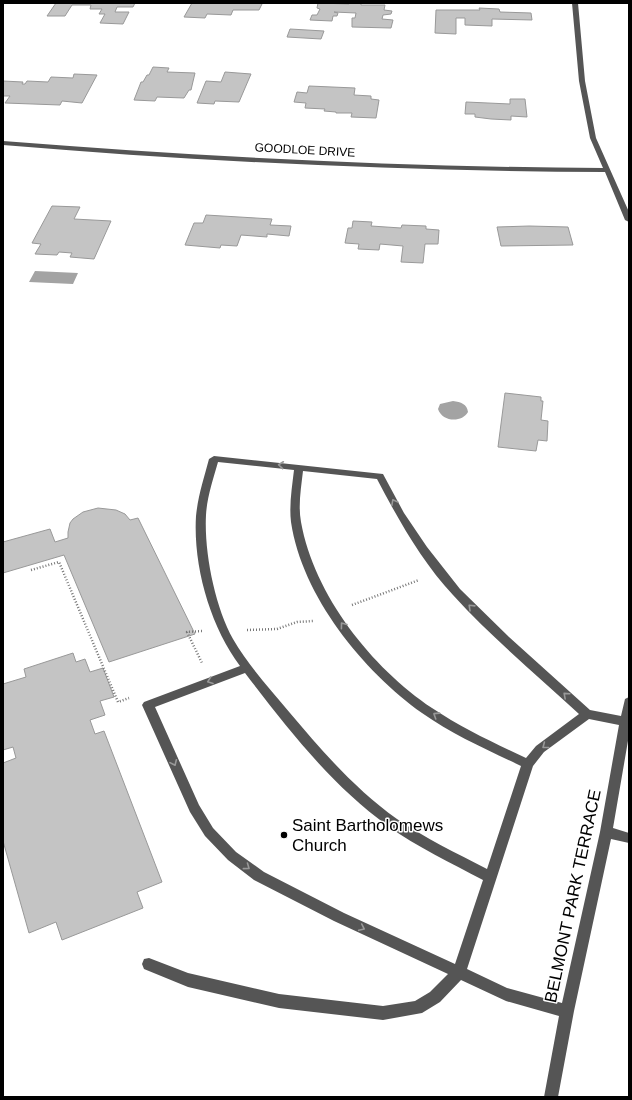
<svg xmlns="http://www.w3.org/2000/svg" width="632" height="1100" font-family="Helvetica,sans-serif">
	<rect width="100%" height="100%" fill="#fff"/>
	<path fill="#a3a3a3" d="M35 271 78 273 73 284 29 282Z
		M453 401C461 402 467 404 468 412 462 423 442 422 438 409L440 404Z"/>
	<path fill="#c4c4c4" stroke="#999" d="M56 3H135L133 7H117L115 12H129L123 24 100 23 105 14H99L102 9H90L91 5H72L65 16H47Z
		M192 3H260L262 4 259 10H233L231 15 207 14 205 18 184 17Z
		M318 3 349 4V3H361V5H385L384 10 392 11 391 14 383 15 382 19 393 20 391 28 352 27V18H355L356 13 334 12 338 13 337 16H333L332 21 310 20 312 15H317L320 9 317 8Z
		M479 8 499 9 500 12 531 13 532 20 492 19V26L465 25V18H456V34L435 33 436 10H480Z
		M290 29 324 31 321 39 287 37Z
		M153 67 169 68 167 72 195 73 191 90H189L184 98 157 97 155 101 134 100 141 82H143L147 75H149Z
		M225 72 251 74 239 102 215 101 214 104 197 103 206 81 221 82Z
		M74 74 97 75 82 103 62 101 60 105 5 103 10 96H3V81L23 82 22 84H25L27 81 48 82 51 77 73 78Z
		M309 86 355 88 354 95 371 96V99L379 100 376 118 351 117 352 113H336V112L324 111 325 109 305 108 306 103 294 102 297 92 307 93Z
		M510 99H525L527 117 511 116V120L491 119 475 117V114H465L466 102 510 104Z
		M52 206 80 207 74 219 111 221 94 259 70 257 72 253 59 252 57 255 35 254 41 244 32 243Z
		M206 215 272 219 270 225 291 226 289 236 267 234V237L241 235 237 246 221 245 220 248 185 245 194 223H203Z
		M353 221 372 222 371 226 401 228 402 225 426 226V229L439 230 438 244H425L423 263 401 262 403 246 380 244 379 250 358 249 359 244 345 243 348 228H352Z
		M529 226 568 227 573 245 501 246 497 227Z
		M505 393 541 397V401H543L541 420 548 421 547 441 538 440 536 451 498 447Z
		M98 508 116 510 125 514 130 520 138 518 195 634 109 662 64 555 3 573V542L50 529 55 542 68 538V532L70 523 73 519 83 512Z
		M73 653 76 662 85 659 90 672 103 668 114 697 100 701 105 715 90 720 95 734 104 731 162 882 137 892 143 908 62 940 56 922 29 933 3 841V763L16 758 13 747 3 750V684L26 677 24 669Z"/>
	<g fill="none" stroke-linecap="round" stroke-linejoin="round">
		<path stroke="#777" stroke-width="2.5" stroke-dasharray="1 2" stroke-linecap="butt" d="M31 570 59 562 118 702 129 698
			M352 605 419 580
			M247 630 277 629 297 622 313 621
			M202 631 187 632 202 663"/>
		<path fill="#555" fill-rule="evenodd" d="M572 3H578L585 81 596 138 629 212V222L625 220 605 172C404 171 203 162 3 145V141C202 157 403 167 603 168L590 138 579 81Z
			M214 456 383 474 404 513 427 547 460 589 509 637 590 710 621 716 625 699 629 697V735L613 828 629 833V843L611 839 574 1011 558 1097H544L559 1016 506 1001 461 980 440 1002 422 1013 383 1020 279 1008 188 987 144 969 142 964 144 959 149 958 188 973 279 994 383 1006 415 1001 430 992 448 974 334 921 254 880 228 860 205 836 190 812 142 705 144 702 240 666C210 626 193 566 196 516 198 496 204 478 209 459ZM218 462 294 470C292 487 289 505 291 522 302 596 363 671 422 713 453 735 488 750 521 766L487 869C456 853 425 838 397 819 356 790 322 751 290 713 270 689 248 665 233 639 215 607 204 552 206 515 207 497 213 480 218 462ZM303 471 377 479C398 519 422 562 453 595 492 638 537 675 579 714L536 746 526 758C494 743 462 728 432 708 372 668 314 595 301 522 298 506 301 488 303 471ZM245 673C287 728 331 785 388 826 417 847 451 863 483 880L455 964 344 913 264 872 236 852 213 828 199 805 155 707ZM589 719 619 725 600 832 562 1003 507 988 467 969 533 766 544 752Z"/>
	</g>
	<defs><path id="oneway-chevron" d="M-2-3.5L2.5 0L-2 3.5" fill="none" stroke-width="1.6" stroke-linecap="round" stroke-linejoin="round"/></defs>
	<g stroke="#999">
		<use href="#oneway-chevron" transform="translate(281 465) rotate(-174)"/>
		<use href="#oneway-chevron" transform="translate(394 502) rotate(-118)"/>
		<use href="#oneway-chevron" transform="translate(471 607) rotate(-136)"/>
		<use href="#oneway-chevron" transform="translate(343 625) rotate(-127)"/>
		<use href="#oneway-chevron" transform="translate(210 681) rotate(160)"/>
		<use href="#oneway-chevron" transform="translate(566 695) rotate(-138)"/>
		<use href="#oneway-chevron" transform="translate(436 715) rotate(-147)"/>
		<use href="#oneway-chevron" transform="translate(545 746) rotate(142)"/>
		<use href="#oneway-chevron" transform="translate(174 763) rotate(66)"/>
		<use href="#oneway-chevron" transform="translate(247 867) rotate(36)"/>
		<use href="#oneway-chevron" transform="translate(362 928) rotate(25)"/>
	</g>
	<circle fill="#000" stroke="#fff" stroke-width="1.5" cx="284" cy="835" r="4"/>
	<g text-anchor="middle" dominant-baseline="central" stroke-width="3" stroke-linejoin="round" paint-order="stroke">
		<g font-size="12" fill="#000" stroke="#fff">
			<text transform="translate(305 150) rotate(3)">GOODLOE DRIVE</text>
		</g>
		<g font-size="17" fill="#000" stroke="#fff" text-anchor="start">
			<text x="292" y="825">Saint Bartholomews<tspan x="292" dy="20">Church</tspan></text>
		</g>
		<g font-size="17" fill="#000" stroke="#fff">
			<text transform="translate(573 896) rotate(-78)">BELMONT PARK TERRACE</text>
		</g>
	</g>
	<rect width="632" height="1100" fill="none" stroke="#000000" stroke-width="8"/>
</svg>
